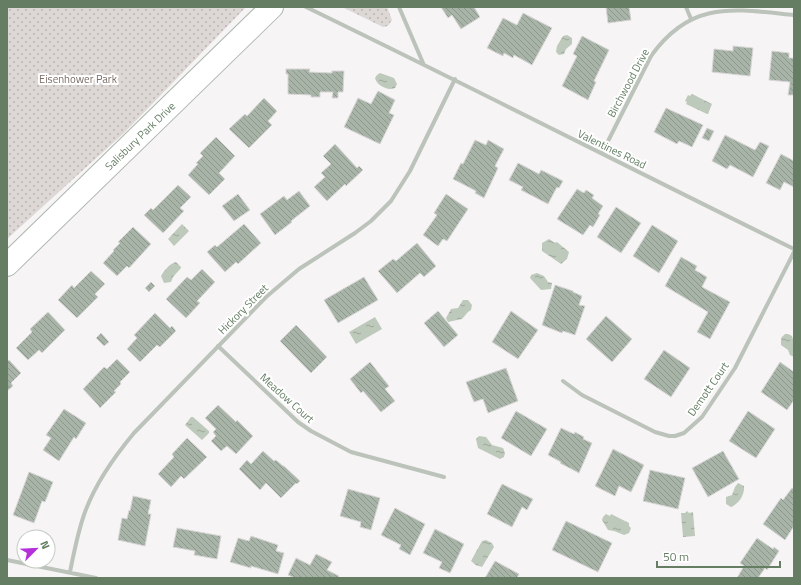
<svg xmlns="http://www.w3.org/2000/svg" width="801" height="585" font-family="'Titillium Web',sans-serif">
	<defs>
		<pattern id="grass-dots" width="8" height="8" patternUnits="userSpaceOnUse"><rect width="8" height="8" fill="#ddd7d5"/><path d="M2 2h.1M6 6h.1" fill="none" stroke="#b7b4b0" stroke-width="1.8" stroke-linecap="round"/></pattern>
		<pattern id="water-ripples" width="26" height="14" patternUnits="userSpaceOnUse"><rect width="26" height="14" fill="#bdc9ba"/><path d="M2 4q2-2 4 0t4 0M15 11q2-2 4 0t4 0" fill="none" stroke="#9da89b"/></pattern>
		<pattern id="building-back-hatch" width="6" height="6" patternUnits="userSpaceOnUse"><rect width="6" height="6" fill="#a8b4a7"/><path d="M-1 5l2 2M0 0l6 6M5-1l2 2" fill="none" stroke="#8c988c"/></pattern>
	</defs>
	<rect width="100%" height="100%" fill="#f7f4f5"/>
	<path fill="url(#grass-dots)" d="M7 7H246L124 133 7 239Z
		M342 7H387L392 20 388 26 383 27Z"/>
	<path fill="url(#water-ripples)" d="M567 35 572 38V44L566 49 564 54 559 55 556 52 557 46 563 36Z
		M380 73 394 78 397 84 395 88C388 91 377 86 375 78L377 75Z
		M688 95 690 96 692 94 712 104 708 114H707L686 104 687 102 685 101Z
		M182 224 189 231 174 246 168 239Z
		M549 239 555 243 557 242 569 252 567 259 561 264 542 251V243Z
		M176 262 181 267V268L173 277 171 282 164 283 161 276C164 271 170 263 176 262Z
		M537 273 544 276 548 282 552 283 551 289 541 290 530 278 531 275Z
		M463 300H468L472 305 471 310 468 312 462 319 448 322 446 318 451 309 458 308Z
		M375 317 382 329 356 344 349 332Z
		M785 334H788L792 336 794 343V357L790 355 788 350 781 345V338Z
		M191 417H193L209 431V433L202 440 185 425Z
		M479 436 486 437 492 445 503 448 505 453 504 457 500 459 478 448 476 439Z
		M738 483 744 486C745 494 739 504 731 507L726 504V497L732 495 735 487Z
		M687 511 689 513 693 512 695 536 683 537 681 513H685Z
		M606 514 610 516 611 514 629 523V526L631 528 629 533 624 535 614 531 608 530 602 520 603 517Z
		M486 540 492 543 494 547 482 567C475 565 477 566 471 561L482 541Z"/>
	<path fill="url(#building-back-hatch)" stroke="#d8d6d7" d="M441 7H474L480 17 461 29 452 15 448 18Z
		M606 7H629L631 20 608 23Z
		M523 13 552 28 532 65 514 55 513 58 504 53 503 56 487 48 503 18 517 25Z
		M582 36 609 50 594 81 596 82 588 100 562 86 577 56 573 54Z
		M733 46 753 48 750 76 712 72 714 49 733 51Z
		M772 51 789 53V58H794V95H788L790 82 769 80Z
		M286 69H310L309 72 332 73V71H344L343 92H338V98H332L333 92H320V97H311V95L288 94V74H286Z
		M378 91 395 100 389 113 394 115 380 144 344 127 358 98 371 104Z
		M264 98 277 111 268 121 272 125 249 148 229 129 245 114 247 116Z
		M666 108 703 125 692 147 679 141 677 144 654 132Z
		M707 128 714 131 709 141 702 138Z
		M725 135 755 150 760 142 769 146 753 177 730 165 727 169 712 161Z
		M216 137 235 156 219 173 225 179 209 195 188 175 198 164 196 163 203 156 200 153Z
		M475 140 486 145 488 140 504 149 495 166 498 168 484 198 475 193 476 191 453 179 461 163 463 164Z
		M335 144 357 168 359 166 363 170 346 186 345 184 327 201 314 187 325 177 321 173 331 164 323 156Z
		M781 154 794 161V187L784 182 780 190 766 183Z
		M518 163 539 174 541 170 563 181 559 188 557 187 548 204 521 190 523 187 509 180Z
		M178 185 191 197 180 208 184 211 163 233 144 215 151 208 153 210Z
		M577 189 584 193 586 190 594 195 592 198 603 206 598 214 600 215 593 227 590 225 583 235 557 219Z
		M299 191 310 206 291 221 292 222 275 235 260 214 284 196 287 200Z
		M238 194 250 210 234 221 222 206Z
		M446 194 468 209 447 241 443 239 438 246 423 235 437 215 434 213Z
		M616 207 641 223 621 253 597 237Z
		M244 224 261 243 238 264 236 262 225 272 207 252 215 245 217 247Z
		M652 225 678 241 659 273 633 256Z
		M133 227 151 244 129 268 127 266 117 276 103 263 114 251 113 250 120 243 118 242Z
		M417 243 436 266 424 277 420 273 397 293 378 271 393 259 396 261Z
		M681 257 697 266 695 270 707 277 702 287 730 302 710 339 697 332 708 312 665 286Z
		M202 269 215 282 197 301 200 303 186 318 166 299 187 277 191 280Z
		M91 271 105 284 95 294 98 297 77 318 58 300 72 285 74 288Z
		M364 277 378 300 338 323 324 300Z
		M151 282 155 286 149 292 145 288Z
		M555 285 573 291V292L582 296 579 305 585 306 575 335 563 331 562 333 542 325Z
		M438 311 458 335 444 347 424 323Z
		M511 311 538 330 518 359 492 342Z
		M48 312 65 330 42 353 39 350 28 360 16 348 32 332 30 329Z
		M155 313 170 328 172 326 176 331 160 347 157 345 140 362 127 349 137 338 134 335Z
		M606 316 632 339 612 362 586 339Z
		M296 325 327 357 311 373 280 341Z
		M101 333 109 342 104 346 96 338Z
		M664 350 690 368 671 397 644 379Z
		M117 359 130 372 120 382 121 384 114 391 116 392 100 408 98 405 83 389 104 367 107 369Z
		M9 360 21 373 11 383 13 386 7 391V362Z
		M370 362 389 386 385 389 395 401 381 412 363 391 361 393 350 379Z
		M780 362 794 372V400L787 410 761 392Z
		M506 368 518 401 488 413 483 399 474 402 466 382Z
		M218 405 236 422 237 420 253 436 236 454 227 446 221 451 211 441 216 436 213 432 216 429 205 418Z
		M64 409 86 423 76 439 74 437 59 461 43 450 51 438 46 435Z
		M516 411 547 429 531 456 501 438Z
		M748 411 775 429 756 458 729 441Z
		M561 428 574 434 575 432 584 437 583 439 592 443 579 473 560 463 561 462 548 455Z
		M187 438 207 457 184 479 181 476 171 487 158 474 174 457 172 454Z
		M613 449 644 465 631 492 619 486 615 496 595 486Z
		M263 451 274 461 276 460 283 466H284L300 481 297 484 296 483 281 498 266 483 260 490 239 469 247 460 251 464Z
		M723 451 739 479 708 497 692 468Z
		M650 470 685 478 678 509 643 501Z
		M29 472 53 482 45 502 42 501 34 523 13 515Z
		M502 484 533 499 527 510 522 507 512 527 487 514Z
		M792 488 794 489V526L785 540 763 524 781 498 783 500Z
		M348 489 380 498 371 530 360 527 361 522 340 516Z
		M133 496 151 500 148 514H151L145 546 118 540 122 518 127 519 129 510 130 511Z
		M395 508 425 524 410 555 399 549 401 545 381 535Z
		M566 521 612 543 598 572 552 550Z
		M177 528 221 536 217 559 194 555 195 551 173 547Z
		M435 529 464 544 450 573 439 568 442 562 423 553Z
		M251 536 278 545 276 551 284 553 278 574 251 566V568L230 562 238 538 249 541Z
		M757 538 773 549 774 547 779 551 767 570 765 568 758 578H737L744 566 740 563Z
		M316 554 332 562 327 570 339 576 338 578H295L288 575 296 558 310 565Z
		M495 561 519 574 517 578H485Z"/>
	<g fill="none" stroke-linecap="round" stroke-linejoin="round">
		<defs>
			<path id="secondary" d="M7 265 272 7"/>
		</defs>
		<use href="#secondary" stroke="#aeb8ae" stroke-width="24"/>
		<path stroke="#bbc3bb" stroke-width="4" d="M306 7C469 86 631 169 794 249
			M399 7 423 63
			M686 7 691 19
			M602 153 651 56C691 0 733 9 794 15
			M218 346 298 422 311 431 351 452 444 477
			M563 381 582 395 655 432 669 436H675L684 433 702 417 735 368 794 252
			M7 560 96 578
			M70 572C74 552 78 531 85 512 96 482 114 457 134 433L266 297 299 269 355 233 371 221 391 201 410 171 455 79"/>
		<use href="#secondary" stroke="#fff" stroke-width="22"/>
	</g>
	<g text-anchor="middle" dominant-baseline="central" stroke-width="4" stroke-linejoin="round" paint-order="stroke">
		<g font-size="11" fill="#7b6d66" stroke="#fff">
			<text x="78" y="79">Eisenhower Park</text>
		</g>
		<g font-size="11" fill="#647d63" stroke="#fff">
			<text transform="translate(628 83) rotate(-62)">Birchwood Drive</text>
			<text transform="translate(140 136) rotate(-44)">Salisbury Park Drive</text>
			<text transform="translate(612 149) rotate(26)">Valentines Road</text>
			<text transform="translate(243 309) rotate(-45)">Hickory Street</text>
			<text transform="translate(708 389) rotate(-55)">Demott Court</text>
			<text transform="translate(287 398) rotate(42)">Meadow Court</text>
		</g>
	</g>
	<rect width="801" height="585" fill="none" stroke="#647d63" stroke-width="16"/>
	<g transform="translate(36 549) rotate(66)"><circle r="19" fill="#ffffff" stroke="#c1cbc1"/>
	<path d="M0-3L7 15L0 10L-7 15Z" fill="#b330da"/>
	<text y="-6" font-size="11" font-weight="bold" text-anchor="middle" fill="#647d63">N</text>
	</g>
	<path d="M657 561v6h123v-6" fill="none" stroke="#647d63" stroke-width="2"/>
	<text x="663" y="561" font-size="12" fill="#647d63" stroke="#ffffff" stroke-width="3" paint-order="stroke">50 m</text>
</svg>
